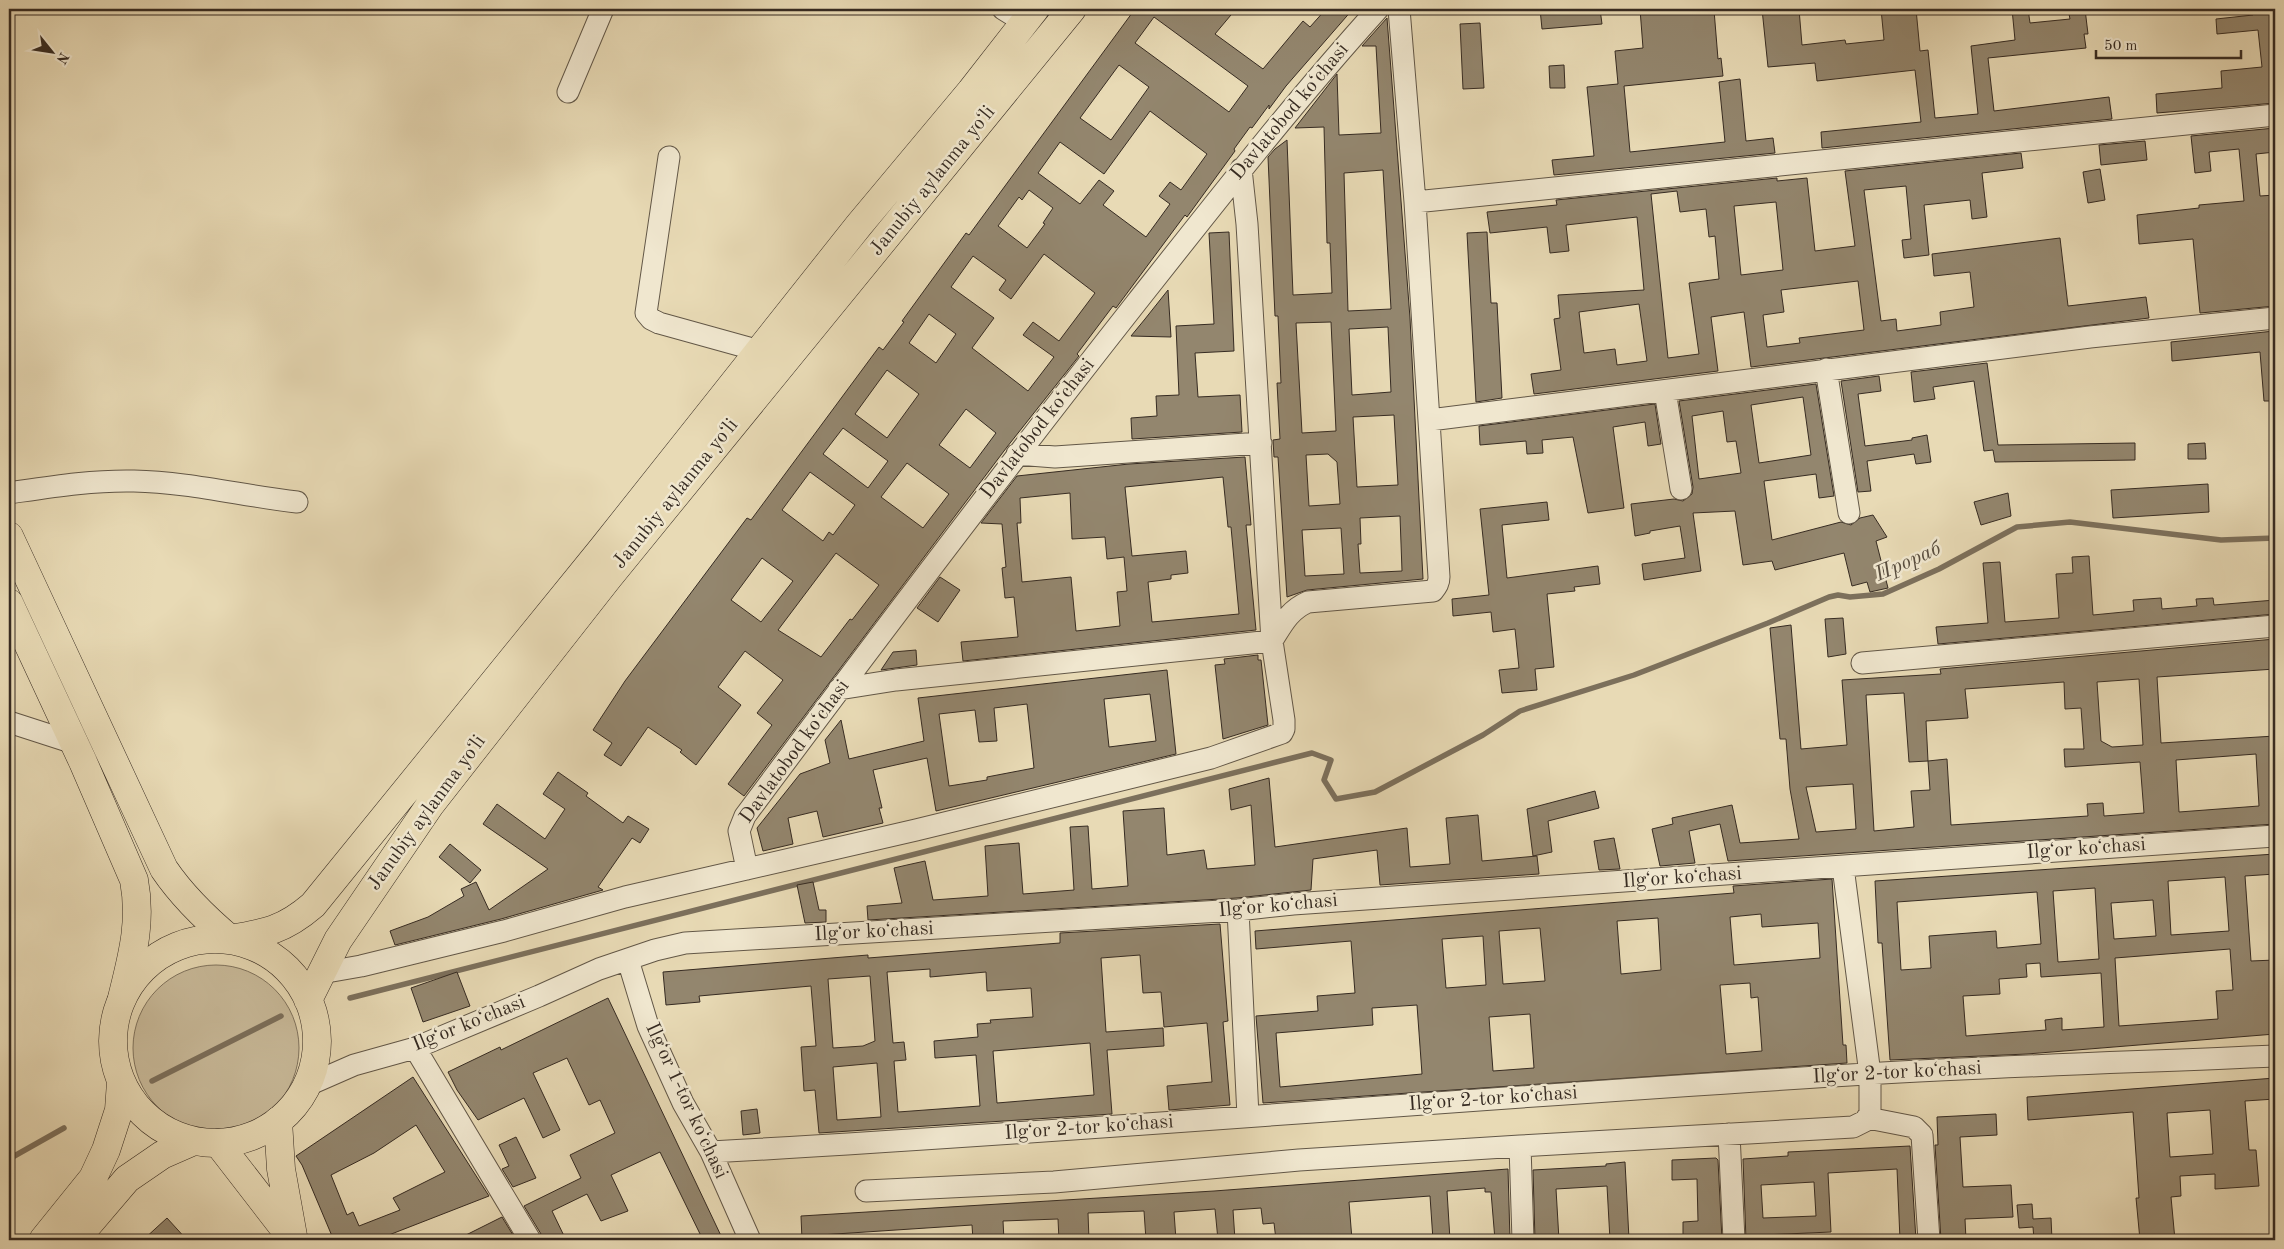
<svg xmlns="http://www.w3.org/2000/svg" width="2284" height="1249" font-family="'Old Standard TT',serif">
	<rect width="100%" height="100%" fill="#e8dab5"/>
	<filter id="stains"><feTurbulence type="fractalNoise" baseFrequency=".004" numOctaves="4"/><feColorMatrix values="0 0 0 0 .2 0 0 0 0 .09 0 0 0 0 .02 0 0 0 .5 -.17"/></filter>
	<radialGradient id="worn" r=".72"><stop offset=".6" stop-color="#630" stop-opacity="0"/><stop offset="1" stop-color="#630" stop-opacity=".3"/></radialGradient>
	<path fill="#cabc9c" stroke="#80745f" d="M133 1048a83 83 0 1 1 166 0a83 83 0 1 1-166 0Z"/>
	<g fill="none" stroke-linecap="round" stroke-linejoin="round">
		<path stroke="#7c705c" stroke-width="5.5" d="M350 998 1312 753 1331 760 1324 780 1336 799 1375 792 1483 735 1520 711 1634 675 1768 623 1829 597 1838 595 1850 597 1883 594 1939 569 2017 527 2070 522 2221 540 2275 538
			M152 1081 281 1016
			M9 1159 64 1128"/>
	</g>
	<path fill="#93866e" stroke="#362b22" fill-rule="evenodd" d="M1135 9H1236L1215 34 1263 69 1303 21 1310 27 1326 9H1353L1286 86 1269 109V105L1252 128 1250 127 1234 149 1235 151 1187 217 1185 215 1116 308 1113 306 1077 354 1079 356 1007 447 744 796 728 784 772 725 757 713 783 680 745 651 718 687 741 705 696 765 680 752 682 750 648 727 621 766 604 755 612 743 593 730 625 681 747 518 751 520 879 347 883 350 904 322 902 321 966 233 969 235ZM1154 17 1248 86 1229 112 1135 43ZM1119 65 1149 87 1111 140 1080 118ZM1150 111 1207 154 1181 190 1170 182 1159 196 1170 204 1146 237 1103 205 1114 191 1099 180 1080 204 1038 173 1060 142 1104 174ZM1029 190 1053 208 1043 223 1045 224 1027 248 998 226 1019 197 1022 200ZM1044 254 1095 293 1059 341 1033 322 1023 335 1054 357 1028 391 972 348 994 318 951 287 973 256 1006 280 999 290 1011 299ZM929 314 956 334 936 363 909 343ZM887 370 919 394 887 438 855 414ZM966 409 996 433 970 468 939 445ZM843 428 888 461 868 488 823 454ZM907 463 949 494 923 528 881 497ZM810 472 855 505 833 535 829 532 823 541 782 510ZM836 553 879 585 852 620 850 619 821 657 778 630ZM762 558 793 581 761 622 731 600Z
		M1540 9H1600L1602 24 1542 29Z
		M1640 9H1675V14L1714 10 1718 59 1721 58 1723 76 1624 86 1630 152 1725 142 1719 82 1740 79 1746 141 1773 138 1775 153 1554 175 1552 160 1594 156 1587 87 1618 84 1615 51 1643 48Z
		M1762 9H1799L1802 45 1845 40 1846 44 1884 40 1881 9H1916L1920 51 1928 50 1935 118 1978 114 1971 46 2015 40 2012 9H2028L2030 23 2070 19 2068 9H2085L2088 34H2084L2086 48 1988 58 1994 111 2109 97 2112 119 1822 148 1821 132 1921 122 1915 70 1817 81 1815 63 1768 67Z
		M2252 9H2271L2275 53V103L2157 113 2156 94 2222 88 2221 71 2262 67 2258 30 2217 34 2216 19 2253 15Z
		M1387 18 1410 318 1423 579 1307 590 1287 597 1278 457H1274L1273 440 1280 439 1277 383H1281L1278 316H1275L1268 157 1275 149 1287 140 1293 295 1332 293 1330 243H1327L1324 127 1295 128 1337 74 1339 135 1381 133 1376 46H1362ZM1383 170 1391 309 1348 311 1344 173ZM1331 322 1336 431 1302 433 1296 323ZM1388 327 1391 392 1352 395 1349 329ZM1394 415 1398 485 1357 487 1353 417ZM1328 454 1337 462 1340 504 1309 506 1306 455ZM1400 516 1402 571 1360 573 1358 544H1361L1360 518ZM1341 528 1344 574 1305 576 1302 530Z
		M1480 23 1484 88 1463 89 1460 24Z
		M1564 65 1565 88H1550L1549 66Z
		M2275 128V152L2256 154 2260 196 2275 195V306L2200 313 2193 239 2139 244 2137 215 2199 208V205L2244 201 2239 149 2209 152 2211 171 2195 173 2191 136Z
		M2145 141 2147 160 2101 165 2099 145Z
		M2021 153 2023 168 1982 173 1987 217 1972 219 1970 200 1924 205 1929 255 1904 258 1902 240 1911 239 1906 186 1864 190 1881 321 1896 319 1897 331 1941 325 1940 312 1974 307 1970 272 1934 276 1932 254 2060 238 2068 306 2146 297 2149 318 1751 367 1744 312 1711 317 1718 371 1534 394 1531 374 1561 370 1554 319 1560 318 1558 295 1644 290 1637 217 1566 225 1569 251 1550 253 1547 227 1490 233 1487 212 1557 205 1556 200 1777 178V181L1807 178 1815 251 1855 246 1845 171ZM1677 191 1680 212 1706 209 1709 237 1715 236 1719 279 1689 283 1699 354 1668 358 1651 194ZM1776 202 1783 270 1741 275 1734 206ZM1858 281 1864 330 1799 338 1800 343 1767 347 1763 315 1784 312 1781 290ZM1639 304 1647 361 1617 365 1615 349 1584 353 1579 312Z
		M2100 169 2105 200 2088 203 2083 172Z
		M1229 232 1234 351 1195 353 1198 397 1240 395 1242 432 1132 439 1131 418 1157 416 1156 396 1179 395 1176 326 1214 324 1209 233Z
		M1487 232 1491 303H1497L1502 398 1476 402 1467 233Z
		M1168 290 1171 337 1131 336 1145 319Z
		M2274 331 2275 401H2264L2260 352 2172 361 2171 342Z
		M1987 363 1998 445 2135 443V460L1995 462 1993 450 1984 451 1974 381 1933 387 1935 399 1914 402 1911 372Z
		M1879 376 1881 391 1858 394 1865 446 1912 440V438L1927 435 1931 462 1916 464 1914 454 1867 461 1871 491 1858 492 1841 381Z
		M1816 384 1834 496 1819 498 1816 474 1764 481 1772 540 1841 522 1851 525 1860 518 1873 515 1887 537 1876 541 1888 588 1870 592 1867 582 1852 586 1844 553 1775 570 1772 561 1743 565 1735 511 1693 513 1701 571 1644 580 1642 564 1685 558 1680 526 1650 531V533L1635 536 1631 504 1674 499 1683 501 1692 494 1693 487 1679 401ZM1803 397 1811 455 1759 463 1751 405ZM1723 411 1727 442 1736 441 1741 473 1699 479 1692 416Z
		M1655 404 1661 444 1648 446 1645 422 1613 427 1624 508 1588 513 1573 437 1542 440 1543 453 1527 454 1526 441 1480 445 1479 426Z
		M2205 443 2206 459H2188V444Z
		M1245 457 1251 525H1246L1256 630 963 661 961 642 1018 637 1014 597 1005 598 1002 568 1006 567 1002 524 981 523 1017 476 1129 464ZM1223 477 1228 527H1231L1239 614 1152 622 1148 582 1171 579V575L1188 573 1186 551 1132 556 1125 487ZM1070 493 1072 539 1105 537 1107 559 1124 557 1127 591 1117 592 1120 626 1076 631 1071 577 1022 582 1017 523H1021L1020 498Z
		M2208 484 2209 512 2113 518 2111 490Z
		M2008 493 2011 516 1981 525 1974 502Z
		M1547 502 1549 520 1502 525 1507 578 1598 566 1600 584 1574 587 1575 591 1547 594 1554 667 1535 669 1537 690 1502 693 1499 670 1519 668 1515 629 1493 632 1491 612 1453 616 1452 599 1489 595 1480 509Z
		M2089 556 2093 615 2134 611 2133 600 2161 598 2162 609 2197 606 2196 599 2213 598 2214 605 2275 600V614L1938 644 1936 627 1988 623 1983 563 2000 562 2005 622 2059 618 2056 574 2073 573 2072 557Z
		M940 577 960 590 938 622 917 608Z
		M1843 618 1846 654 1828 657 1825 619Z
		M1791 625 1801 749 1847 745 1842 680 1941 674 1940 669 2275 639V669L2157 677 2161 743 2275 736V824L1728 861 1720 824 1689 831 1695 863 1660 866 1652 829 1673 824 1672 818 1732 805 1740 843 1799 839 1790 789 1786 739H1780L1770 628ZM2139 679 2143 745 2112 747 2101 741 2097 682ZM2064 682 2065 709 2081 708 2084 749H2064L2065 767 2140 762 2144 813 2104 816 2103 803 2087 804 2088 816 1951 825 1947 759 1928 761 1926 721 1968 718 1965 689ZM1904 693 1909 762 1928 761 1930 790 1911 791 1914 827 1874 831 1866 695ZM2256 754 2259 806 2179 812 2176 760ZM1853 784 1856 829 1816 832 1806 787Z
		M916 650 917 665 881 670 893 652Z
		M1258 655V660H1261L1268 725 1223 739 1215 665 1225 664 1224 659Z
		M1167 670 1176 754 936 811 927 758 873 770 882 808H879L883 823 823 837 817 811 788 818 793 844 763 851 757 828 800 774 830 763 825 740 841 720 849 759 924 741 918 698ZM1150 694 1156 741 1109 747 1104 699ZM1027 704 1034 768 987 777V780L949 786 939 714 975 710 979 742 997 741 994 708Z
		M558 772 588 793 586 796 623 823 628 816 649 829 640 843 632 838 598 887 603 890 501 919 395 945 390 931 428 917 464 896 461 889 476 882 489 910 548 869 483 824 497 804 545 839 565 809 543 794Z
		M1269 778 1275 847 1407 828 1410 867 1450 864 1446 818 1478 815 1482 861 1537 856 1539 874 1380 885 1377 850 1313 859 1311 890 1237 898 868 920 867 906 902 903 894 868 907 865 925 861 933 900 988 896 985 846 1019 843 1023 894 1074 890 1070 827 1088 826 1092 889 1128 886 1123 811 1164 808 1167 855 1204 850 1207 869 1255 865 1251 805 1231 810 1229 789Z
		M1595 791 1599 808 1548 821 1552 852 1533 856 1527 809Z
		M1614 838 1620 869 1599 870 1594 841Z
		M450 844 481 870 470 883 439 857Z
		M2275 854V874L2245 876 2251 961 2275 960V1034L2027 1054 1890 1060 1882 943H1878L1875 881ZM2225 877 2229 931 2171 935 2168 881ZM2095 888 2099 959 2058 962 2053 891ZM2037 892 2041 944 1997 948 1996 931 1929 936 1931 968 1901 970 1897 902ZM2153 900 2156 936 2114 939 2111 903ZM2230 949 2233 990 2216 991 2218 1019 2119 1026 2115 958ZM2040 963 2041 977 2101 973 2104 1027 2062 1030V1018L2045 1020 2046 1030 1966 1036 1963 996 2000 994 1999 979 2027 977 2026 964Z
		M1832 879 1843 1045H1846L1847 1063 1263 1103 1256 1016 1318 1011 1317 996 1355 993 1351 941 1256 949 1255 931 1734 893 1733 886ZM1761 914 1762 927 1818 923 1820 958 1734 965 1730 917ZM1658 918 1661 970 1621 974 1617 921ZM1540 928 1545 981 1503 984 1499 931ZM1483 936 1486 985 1446 988 1442 939ZM1750 983 1751 998 1758 997 1762 1051 1726 1054 1720 985ZM1417 1005 1422 1074 1280 1087 1276 1033 1373 1025 1372 1008ZM1530 1014 1534 1068 1493 1071 1489 1017Z
		M813 882 819 910H826V922L805 923 797 885Z
		M1220 924 1228 1021 1223 1022 1230 1105 1169 1110 1167 1086 1212 1082 1207 1023 1164 1027 1161 992 1143 993 1140 955 1101 958 1106 1032 1163 1028 1164 1046 1107 1050 1112 1114 819 1133 815 1090 804 1091 801 1047 816 1046 811 986 699 996 700 1002 666 1005 663 972 868 955V958L1060 943V933ZM930 969V977L986 972 987 991 1031 988 1033 1017 990 1020 991 1023 977 1024 978 1037 934 1041 935 1058 976 1055 980 1106 898 1112 894 1061 906 1060 904 1042 893 1043 887 972ZM870 976 875 1041 863 1046 833 1048 828 979ZM1090 1043 1094 1095 997 1103 993 1051ZM877 1063 881 1117 837 1120 833 1067Z
		M457 972 470 1006 423 1022 411 988Z
		M608 998 696 1183 723 1240H703L660 1152 611 1175 628 1211 601 1221 587 1194 552 1211 566 1240H542L541 1234 524 1206 581 1178 570 1155 615 1133 600 1100 589 1105 567 1058 533 1073 560 1130 543 1138 524 1098 478 1120 457 1090 448 1072 500 1047 501 1050Z
		M413 1077 489 1196 376 1240H325L332 1236 302 1165 296 1156ZM416 1125 445 1172 393 1198 400 1210 359 1226 353 1212 347 1215 331 1175 374 1153Z
		M2275 1078V1099L2245 1101 2249 1150H2256L2259 1186 2215 1189V1174L2180 1176 2181 1196 2171 1197 2175 1240H2140L2136 1198H2139L2133 1112 2028 1120 2027 1097ZM2210 1110 2213 1154 2170 1157 2167 1113Z
		M757 1109 760 1133 743 1135 741 1111Z
		M1996 1114 1997 1135 1960 1137 1963 1187 2011 1185 2013 1217 1965 1219 1966 1240H1941L1935 1145H1938L1937 1117Z
		M516 1137 536 1178 513 1187 502 1169 509 1166 499 1145Z
		M1910 1146 1916 1240H1900L1897 1169 1828 1173 1831 1232 1763 1235V1240H1746L1743 1159 1788 1156V1152ZM1814 1182 1816 1216 1763 1218 1761 1185Z
		M1716 1158 1718 1160 1722 1240 1683 1239V1222L1698 1221 1697 1179 1672 1180V1160Z
		M1625 1162 1629 1239 1610 1240 1607 1186 1556 1189 1559 1240H1535L1533 1170 1606 1166V1164Z
		M1508 1169 1510 1240H1495L1491 1192H1485V1188L1447 1191 1450 1240H1433L1430 1196 1349 1202 1352 1240H1276L1274 1223 1263 1224 1261 1208 1233 1210 1235 1240H1218L1215 1209 1174 1212 1176 1240H1146L1144 1211 1088 1213 1089 1240H1059L1058 1219 1003 1221 1004 1240H973L972 1225 820 1235V1240H802L801 1216 1214 1191Z
		M2032 1204 2033 1219 2051 1218 2052 1240H2034L2033 1227 2019 1228 2017 1205Z
		M502 1217 516 1240H456Z
		M167 1218 187 1240H143Z"/>
	<g fill="none" stroke-linecap="round" stroke-linejoin="round">
		<defs>
			<path id="minor" d="M1003 9 1024 22
				M568 92 603 9
				M669 157 646 313 651 319 659 323 760 351
				M1415 202 2275 115
				M1826 369 1849 513
				M1665 391 1681 489
				M1430 420 2090 337 2275 318
				M1017 454 1055 457 1261 443
				M9 493C50 487 92 480 134 481 189 482 243 496 297 502
				M1862 663 2275 626
				M839 689 896 680 1272 641C1282 625 1289 610 1308 602L1433 591C1437 586 1439 583 1439 577L1415 202 1399 9
				M9 722 74 743
				M747 869 739 831 745 816C873 644 1003 472 1136 303 1215 203 1293 103 1378 9
				M1238 910 1248 1116
				M628 960 648 1026 683 1103 711 1152 750 1240
				M321 973 361 966 504 931 625 897 916 830 1211 758 1282 733 1284 729V720L1272 641 1247 224 1241 169
				M415 1048 530 1240
				M306 1086 354 1065 415 1048 539 996 599 969 655 950 685 943 1238 910 1293 904 2275 836
				M1868 1118 1914 1127 1922 1135 1929 1240
				M1729 1134 1734 1240
				M711 1152C1096 1131 1481 1097 1866 1074 2002 1066 2139 1062 2275 1056
				M866 1191 1054 1182 1299 1160 1520 1146
				M1523 1240 1520 1146 1853 1127 1865 1121 1870 1113V1074L1843 867"/>
			<path id="major" d="M9 536 164 869C183 897 205 918 230 939
				M9 603 83 762 134 880C142 923 132 957 122 998
				M278 1121 281 1169 293 1236
				M218 1143 293 1240"/>
			<path id="highway" d="M230 939C266 933 284 930 313 905L602 549 859 225 971 91 1035 9
				M113 1041a102 102 0 1 1 204 0a102 102 0 1 1-204 0Z
				M308 1000 338 940 430 805 608 578 1072 9
				M43 1240 93 1178 106 1150 119 1110 121 1082
				M75 1240 127 1179 162 1155 194 1141"/>
		</defs>
		<use href="#minor" stroke="#625747" stroke-width="23"/>
		<use href="#major" stroke="#362b22" stroke-width="29"/>
		<use href="#highway" stroke="#362b22" stroke-width="29"/>
		<use href="#minor" stroke="#f0e7cf" stroke-width="21"/>
		<use href="#major" stroke="#e8dab5" stroke-width="28"/>
		<use href="#highway" stroke="#e8dab5" stroke-width="28"/>
	</g>
	<g text-anchor="middle" dominant-baseline="central" stroke-width="5" stroke-linejoin="round" paint-order="stroke">
		<g font-size="20" fill="#362b22" stroke="#f0e7cf">
			<text transform="translate(1290 112) rotate(-50)">Davlatobod koʻchasi</text>
			<text transform="translate(933 181) rotate(-51)">Janubiy aylanma yoʻli</text>
			<text transform="translate(1038 429) rotate(-52)">Davlatobod koʻchasi</text>
			<text transform="translate(676 494) rotate(-51)">Janubiy aylanma yoʻli</text>
			<text transform="translate(795 752) rotate(-54)">Davlatobod koʻchasi</text>
			<text transform="translate(427 813) rotate(-54)">Janubiy aylanma yoʻli</text>
			<text transform="translate(2086 849) rotate(-4)">Ilgʻor koʻchasi</text>
			<text transform="translate(1682 878) rotate(-4)">Ilgʻor koʻchasi</text>
			<text transform="translate(1278 906) rotate(-5)">Ilgʻor koʻchasi</text>
			<text transform="translate(874 932) rotate(-3)">Ilgʻor koʻchasi</text>
			<text transform="translate(469 1024) rotate(-22)">Ilgʻor koʻchasi</text>
			<text transform="translate(1897 1073) rotate(-3)">Ilgʻor 2-tor koʻchasi</text>
			<text transform="translate(1493 1099) rotate(-4)">Ilgʻor 2-tor koʻchasi</text>
			<text transform="translate(686 1101) rotate(65)">Ilgʻor 1-tor koʻchasi</text>
			<text transform="translate(1089 1128) rotate(-4)">Ilgʻor 2-tor koʻchasi</text>
		</g>
		<g font-size="21" font-style="italic" fill="#594e3f" stroke="#f0e7cf">
			<text transform="translate(1908 562) rotate(-24)">Прораб</text>
		</g>
	</g>
	<rect width="2284" height="1249" fill="none" stroke="#e8dab5" stroke-width="30"/>
	<rect x="10" y="10" width="2264" height="1229" fill="none" stroke="#362b22" stroke-width="2.5"/>
	<rect x="15" y="15" width="2254" height="1219" fill="none" stroke="#362b22"/>
	<g transform="translate(52 52) rotate(120)" stroke="#f0e7cf" stroke-width="4" paint-order="stroke">
	<path d="M0-4L9 19L0 12L-9 19Z" fill="#362b22"/>
	<text y="-8" font-size="14" font-weight="bold" text-anchor="middle" fill="#362b22">N</text>
	</g>
	<path d="M2096 50v8h145v-8" fill="none" stroke="#362b22" stroke-width="2.5"/>
	<text x="2104" y="50" font-size="15" fill="#362b22" stroke="#f0e7cf" stroke-width="4" paint-order="stroke">50 m</text>
	<rect width="100%" height="100%" filter="url(#stains)"/>
	<rect width="100%" height="100%" fill="url(#worn)"/>
</svg>
